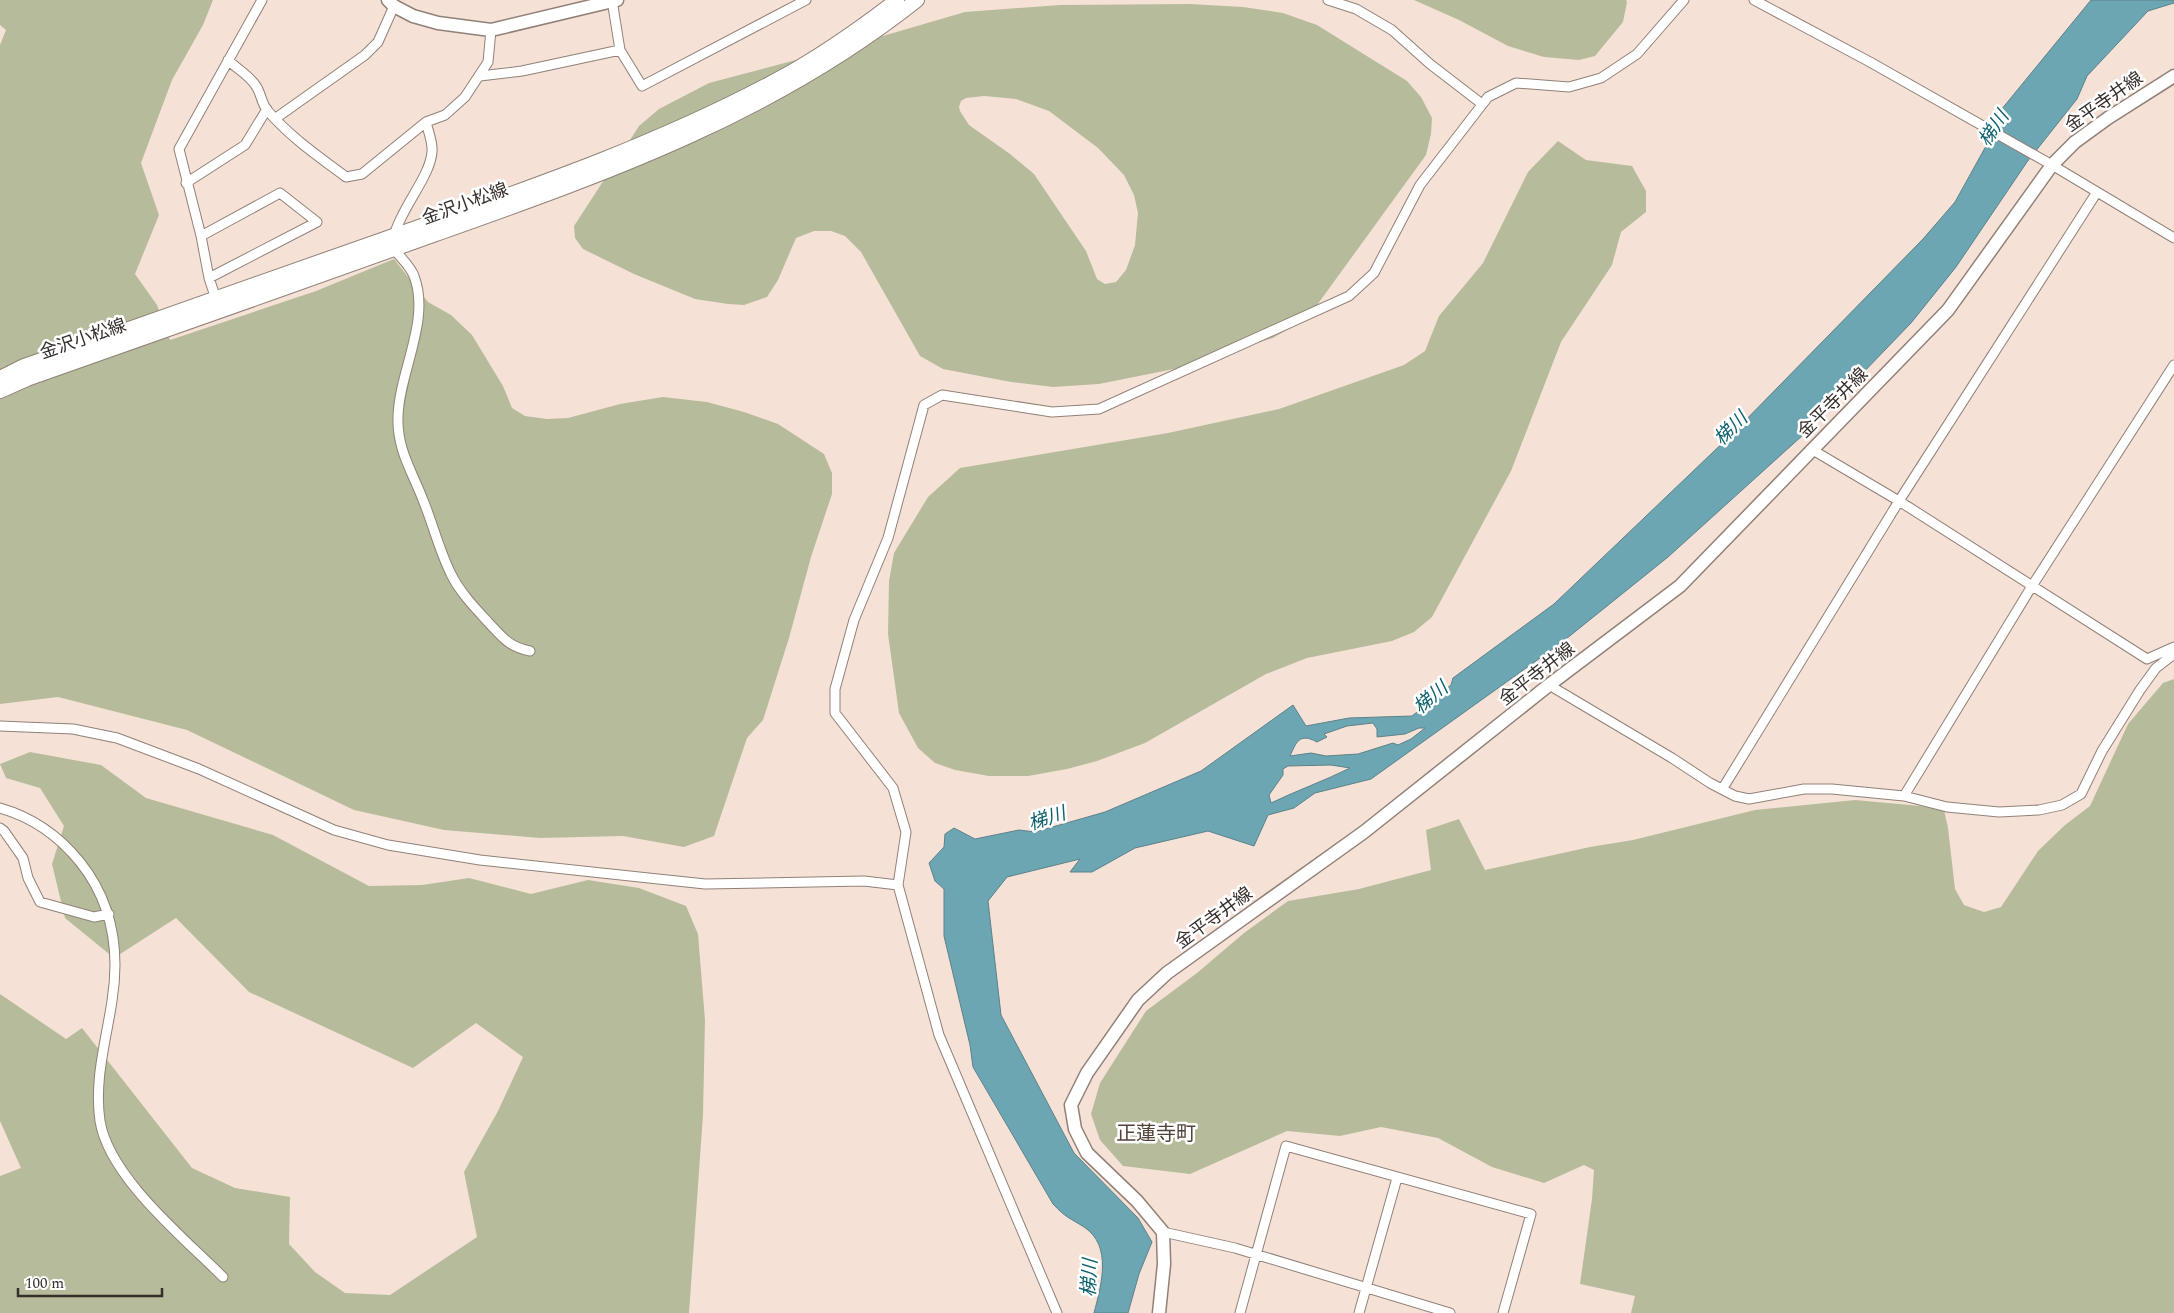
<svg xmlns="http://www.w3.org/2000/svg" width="2174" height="1313" font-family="Spectral,'Noto Sans JP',serif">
	<rect width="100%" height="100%" fill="#f6e1d7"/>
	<path fill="#b6bc9b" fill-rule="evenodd" d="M0 0H213L203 25 172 80 141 163 159 215 135 274 157 305 170 340 316 291 394 259 428 302 451 315 472 335 503 386 512 408 525 416 547 419 568 418 620 404 663 397 707 402 744 412 778 424 824 454 832 473V494L811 557 789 638 763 720 747 738 714 836 684 847 623 836 540 838 444 830 354 810 187 730 58 697 0 704V45L6 30 0 25Z
		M1414 0H1626L1627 2 1623 22 1595 56 1579 60 1544 57 1508 46 1459 20Z
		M1190 4 1243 7 1283 13 1317 25 1407 81 1421 97 1432 118 1431 134 1426 155 1312 312 1295 325 1273 338 1179 368 1099 384 1053 387 1011 382 943 369 920 356 861 252 845 236 831 231H814L796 238 778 280 767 297 744 305 728 304 695 299 634 274 583 249 575 238 574 226 639 126 659 109 709 83 852 45 965 12 1060 5ZM984 96 1016 99 1049 111 1098 148 1124 175 1134 195 1138 213 1135 245 1126 270 1116 282 1105 284 1097 279 1086 251 1034 174 1010 154 969 125 960 111 959 107 961 101 966 98Z
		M1558 141 1586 160 1632 166 1646 191V212L1621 232 1612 265 1561 342 1511 471 1432 617 1414 632 1392 641 1307 658 1266 674 1145 743 1097 761 1067 769 1028 776H989L955 770 935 763 918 748 899 713 888 634 889 581 894 553 928 497 960 468 1168 433 1279 409 1404 365 1425 351 1439 316 1483 263 1528 172Z
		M2174 679V1313H1631L1635 1296 1580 1284 1592 1199 1594 1170 1584 1165 1544 1183 1492 1167 1438 1138 1381 1127 1340 1136 1287 1131 1190 1174 1123 1166 1100 1140 1091 1114 1100 1083 1146 1011 1197 973 1244 933 1288 901 1359 889 1431 870 1426 830 1459 819 1485 870 1590 847 1633 840 1755 810 1855 800 1921 806 1944 810 1948 828 1955 889 1964 905 1984 912 2001 907 2038 851 2065 825 2090 806 2128 724 2163 683Z
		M30 752 101 765 146 798 273 835 369 886 422 885 469 878 531 894 588 880 639 888 686 906 698 934 705 1020 703 1115 689 1313H0V1176L21 1168 0 1121V994L66 1039 82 1028 192 1168 235 1188 290 1197 289 1244 315 1272 345 1293 390 1295 477 1237 464 1172 498 1111 523 1057 476 1023 413 1068 249 992 176 918 114 958 65 918 52 864 64 826 40 788 6 778 0 764Z"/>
	<path fill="#6ca6b2" stroke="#5c8289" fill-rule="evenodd" d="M2091 0H2174V3L2148 11 2087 76 2077 99 2027 162 1956 267 1911 323 1803 435 1668 557 1561 643 1371 779 1315 793 1294 808 1268 815 1254 846 1208 831 1135 848 1092 872H1070L1080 859 1007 877 988 901 1001 1015 1074 1153 1138 1218 1152 1242 1139 1274 1128 1313H1094C1101 1286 1113 1246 1084 1227 1070 1218 1066 1218 1053 1204L973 1067 970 1045 944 936V889L935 881 929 863 944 847 945 834 954 828 975 839 1019 830 1035 832 1105 812 1201 771 1293 705 1306 726 1349 718 1412 716 1451 685 1453 678 1554 604 1733 433 1923 239 1955 202 1986 146 1992 121ZM1373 723 1377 729V737L1405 734 1419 728H1425L1411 739 1398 745 1393 743 1358 754 1326 756 1311 753 1290 756C1296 743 1299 732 1317 742L1327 737 1324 734 1347 726ZM1331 765 1350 768C1324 781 1298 790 1271 803L1269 795 1283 775V769L1288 766Z"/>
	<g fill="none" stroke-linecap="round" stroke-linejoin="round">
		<defs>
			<path id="street" d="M612 0 620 50 642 86 806 0
				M1328 0 1356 9 1392 30 1430 64 1482 104
				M1754 0 1870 62 2052 165 2174 238
				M228 60C237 69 249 75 256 86 261 93 261 102 267 110 290 137 318 156 346 177L362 174 426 122 445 115 465 97 488 62 491 30
				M480 76 522 71 620 50
				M276 118 365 55 378 42 394 6
				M186 183 245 145 267 109
				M201 236 280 193 317 222 209 278
				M394 236C401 208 430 177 432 152 433 142 428 131 426 122
				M394 249C400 257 411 267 414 276 431 320 399 372 398 417 397 450 412 471 423 500 433 524 439 550 451 574 459 591 475 608 488 622 502 637 509 647 530 651
				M216 299 209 278 201 236 179 149 262 0
				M1811 449 1899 501 2147 659 2174 647
				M1549 685 1672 758 1710 783 1735 796 1749 799 1804 789H1832L1904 796 1947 807 1999 812 2039 810 2062 805 2081 794 2102 751 2140 690 2156 668 2174 654
				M0 726 73 729 117 738 199 769 334 830 388 845 480 860 705 884 864 881 898 885 939 1035 1057 1313
				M1723 788 1899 501 2097 192
				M1904 796 2032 586 2174 365
				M0 808C32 817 59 836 80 862 112 902 120 951 112 1001 106 1041 94 1080 100 1121 109 1177 184 1238 223 1277
				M0 828 4 831 23 858 28 878 40 902 94 917 109 914
				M898 885 906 832 893 788 835 713V689L854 620 888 538 924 405 942 395 1052 412 1099 409 1349 296 1374 273 1420 185 1488 97 1516 83 1569 87 1601 78 1637 54 1684 0
				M1163 1232 1235 1248 1450 1313
				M1240 1313 1286 1146 1531 1214 1503 1313
				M1359 1313 1397 1178"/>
			<path id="secondary" d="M388 0 394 6 413 16 438 23 491 30 617 0
				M1159 1313 1164 1264 1163 1232 1137 1201 1087 1153 1075 1129 1071 1105 1087 1073 1138 1000 1167 973 1364 832 1549 685 1680 586 1948 310 2052 165 2075 142 2108 118 2174 76"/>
			<path id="primary" d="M0 378 24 366C147 323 270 280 393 236 527 189 662 143 786 75 825 53 862 27 897 0
				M0 391 27 379C163 331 300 283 436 234 608 173 772 115 917 0"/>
		</defs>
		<use href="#street" stroke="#928077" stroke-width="11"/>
		<use href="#secondary" stroke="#928077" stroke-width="15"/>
		<use href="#primary" stroke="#928077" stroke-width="16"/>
		<use href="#street" stroke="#fff" stroke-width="9"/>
		<use href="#secondary" stroke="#fff" stroke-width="12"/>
		<use href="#primary" stroke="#fff" stroke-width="14"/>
	</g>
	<g text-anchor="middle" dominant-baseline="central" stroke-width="5" stroke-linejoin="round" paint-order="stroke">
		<g font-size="18" fill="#362e2a" stroke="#fff">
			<text transform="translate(2104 102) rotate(-35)">金平寺井線</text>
			<text transform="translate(465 204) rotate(-20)">金沢小松線</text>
			<text transform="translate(83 339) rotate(-19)">金沢小松線</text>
			<text transform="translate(1833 403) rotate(-45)">金平寺井線</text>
			<text transform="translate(1537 674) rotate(-38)">金平寺井線</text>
			<text transform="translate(1214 918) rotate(-36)">金平寺井線</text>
		</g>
		<g font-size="19" font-style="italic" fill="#0f616e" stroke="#fff">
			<text transform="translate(1994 129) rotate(-56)">梯川</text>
			<text transform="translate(1731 429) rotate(-45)">梯川</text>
			<text transform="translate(1431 698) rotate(-40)">梯川</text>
			<text transform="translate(1047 819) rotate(-18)">梯川</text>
			<text transform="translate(1090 1278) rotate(-87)">梯川</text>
		</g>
		<g font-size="20" fill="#52423a" stroke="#fff">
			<text x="1156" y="1134">正蓮寺町</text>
		</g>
	</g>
	<path d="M18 1288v8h144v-8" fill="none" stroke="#362e2a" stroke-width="2.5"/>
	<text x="25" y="1288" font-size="15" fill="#362e2a" stroke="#ffffff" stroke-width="4" paint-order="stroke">100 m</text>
</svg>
